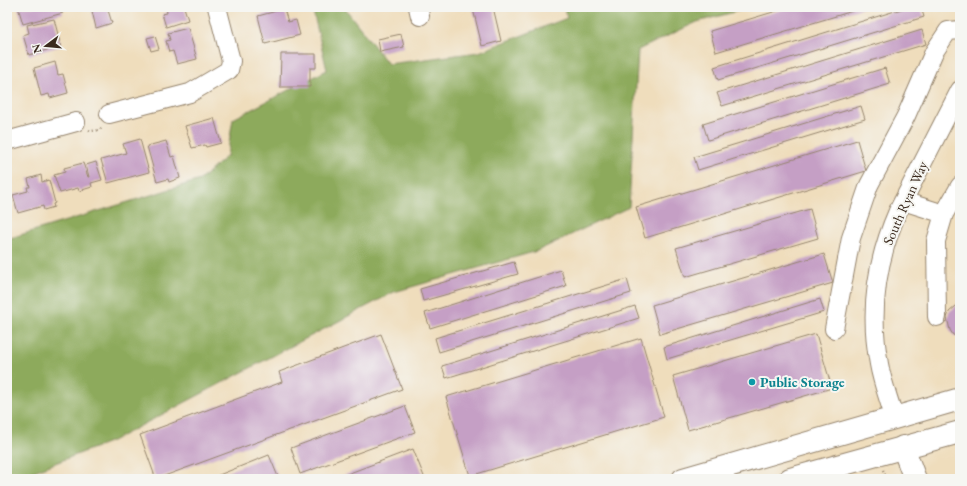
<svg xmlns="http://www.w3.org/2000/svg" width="967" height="486" font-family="'EB Garamond',serif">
	<rect width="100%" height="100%" fill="#f6f6f2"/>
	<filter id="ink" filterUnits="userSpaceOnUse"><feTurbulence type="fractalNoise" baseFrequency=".025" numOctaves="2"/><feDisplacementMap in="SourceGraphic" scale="8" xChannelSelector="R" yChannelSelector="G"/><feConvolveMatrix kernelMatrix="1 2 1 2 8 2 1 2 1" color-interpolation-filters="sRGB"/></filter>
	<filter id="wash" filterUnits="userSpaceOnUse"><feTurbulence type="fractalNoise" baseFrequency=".012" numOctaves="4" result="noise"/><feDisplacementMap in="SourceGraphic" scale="16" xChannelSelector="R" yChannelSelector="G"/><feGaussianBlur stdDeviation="0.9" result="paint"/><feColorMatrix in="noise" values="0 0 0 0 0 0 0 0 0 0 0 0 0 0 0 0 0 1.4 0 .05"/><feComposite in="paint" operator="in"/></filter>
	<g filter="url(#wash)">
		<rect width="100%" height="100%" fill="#efddbc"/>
		<path fill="#8daa5c" stroke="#646a3d" d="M312 7H344L388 64 479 52 567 18 564 7H753L697 22 638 50 629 207 537 251 394 292 112 441 14 479H7V239L200 180 227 156 233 119 327 70Z"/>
		<g id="blocks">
			<path fill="#c59fc5" d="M18 7H61L63 13 23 24Z
				M107 7 112 23 96 28 92 11Z
				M166 7H184L188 20 166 27 162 14 167 13Z
				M481 7H493L501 41 482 46 473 9Z
				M790 7H866L716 52 710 31Z
				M908 7H921L924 17 718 80 714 67Z
				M284 9 288 22 296 20 300 35 265 44 258 16Z
				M54 19 61 46 29 55 23 35 29 33 27 25Z
				M188 28 197 59 177 64 173 51 169 52 166 41 170 40 168 33Z
				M922 30 926 44 722 106 717 93Z
				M401 34 404 47 380 52 378 39Z
				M155 36 159 49 151 51 147 38Z
				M281 54H316V68H310V87H280Z
				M55 62 58 75 63 74 68 93 50 98 49 94 41 96 34 68Z
				M885 68 890 84 708 140 703 124Z
				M861 106 865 119 698 170 694 157Z
				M214 118 221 143 206 147 205 145 192 148 185 126Z
				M140 139 149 172 108 183 101 160 126 153 123 144Z
				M857 140 866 171 645 238 636 207Z
				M166 141 171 157 174 156 180 178 169 182 168 179 157 182 147 146Z
				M96 162 102 180 91 183 92 187 79 191 78 188 60 193 54 175 65 172 64 168 83 163 88 177H89L86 165Z
				M41 175 42 182 49 180 55 203 53 204 54 207 44 210 43 206 18 213 13 195 28 191 27 187H30L28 179Z
				M810 209 818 238 685 277 676 248Z
				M824 254 833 283 660 334 652 305Z
				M514 262 518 274 423 301 420 289Z
				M561 270 566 286 430 328 425 313Z
				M627 279 631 293 439 352 435 338Z
				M820 299 824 312 667 359 664 347Z
				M960 305V337L953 335 950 330 947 318 949 312 956 306Z
				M635 306 639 318 446 378 442 366Z
				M381 334 402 389 156 479 140 435 282 382 279 372Z
				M816 334 832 388 688 430 673 376Z
				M641 338 664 417 470 476 446 397Z
				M405 406 415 432 300 474 291 448Z
				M413 449 425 479H334Z
				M269 455 279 479H209Z"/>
		</g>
	</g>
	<g filter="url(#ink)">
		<use href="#blocks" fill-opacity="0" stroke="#95846d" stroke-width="1"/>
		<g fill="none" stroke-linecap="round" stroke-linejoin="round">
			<defs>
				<path id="minor" d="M418 7 420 16
					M109 114 190 93 229 70 231 61 217 7
					M7 141 76 122
					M903 201 944 214
					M937 317 936 241 944 214 960 186
					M834 329 851 238 869 185 906 116 934 52 948 31 960 30
					M894 417C889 399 882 382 879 364 869 312 877 259 898 211L960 90"/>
				<path id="major" d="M683 479 960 399
					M790 479 960 432"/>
				<path id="highway" d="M903 447 915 479"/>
			</defs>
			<use href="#minor" stroke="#95846d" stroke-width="20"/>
			<use href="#major" stroke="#95846d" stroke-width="24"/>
			<use href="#highway" stroke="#95846d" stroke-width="24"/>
			<path stroke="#95846d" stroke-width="2.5" stroke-dasharray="1 3" stroke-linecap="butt" d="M89 130 91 131 100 130 102 127
				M883 470 887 479"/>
			<use href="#minor" stroke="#fff" stroke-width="18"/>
			<use href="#major" stroke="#fff" stroke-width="22"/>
			<use href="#highway" stroke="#fff" stroke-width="22"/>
		</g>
	</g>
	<circle fill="#0f9aa8" stroke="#f6f6f2" stroke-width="1.5" cx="752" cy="382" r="4"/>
	<g text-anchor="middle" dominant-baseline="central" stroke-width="4" stroke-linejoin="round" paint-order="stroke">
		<g font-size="14" fill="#3b2a1e" stroke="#f6f6f2">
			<text transform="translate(905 203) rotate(-66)">South Ryan Way</text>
		</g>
		<g font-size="14" font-weight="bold" fill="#0d838f" stroke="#f6f6f2" text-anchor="start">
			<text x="760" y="382">Public Storage</text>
		</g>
	</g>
	<rect width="967" height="486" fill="none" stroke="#f6f6f2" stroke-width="24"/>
	<g transform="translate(46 46) rotate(254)" stroke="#f6f6f2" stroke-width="3" paint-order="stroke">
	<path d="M0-3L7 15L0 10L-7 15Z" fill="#3b2a1e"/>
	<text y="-6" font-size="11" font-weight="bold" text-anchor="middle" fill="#3b2a1e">N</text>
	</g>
</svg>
